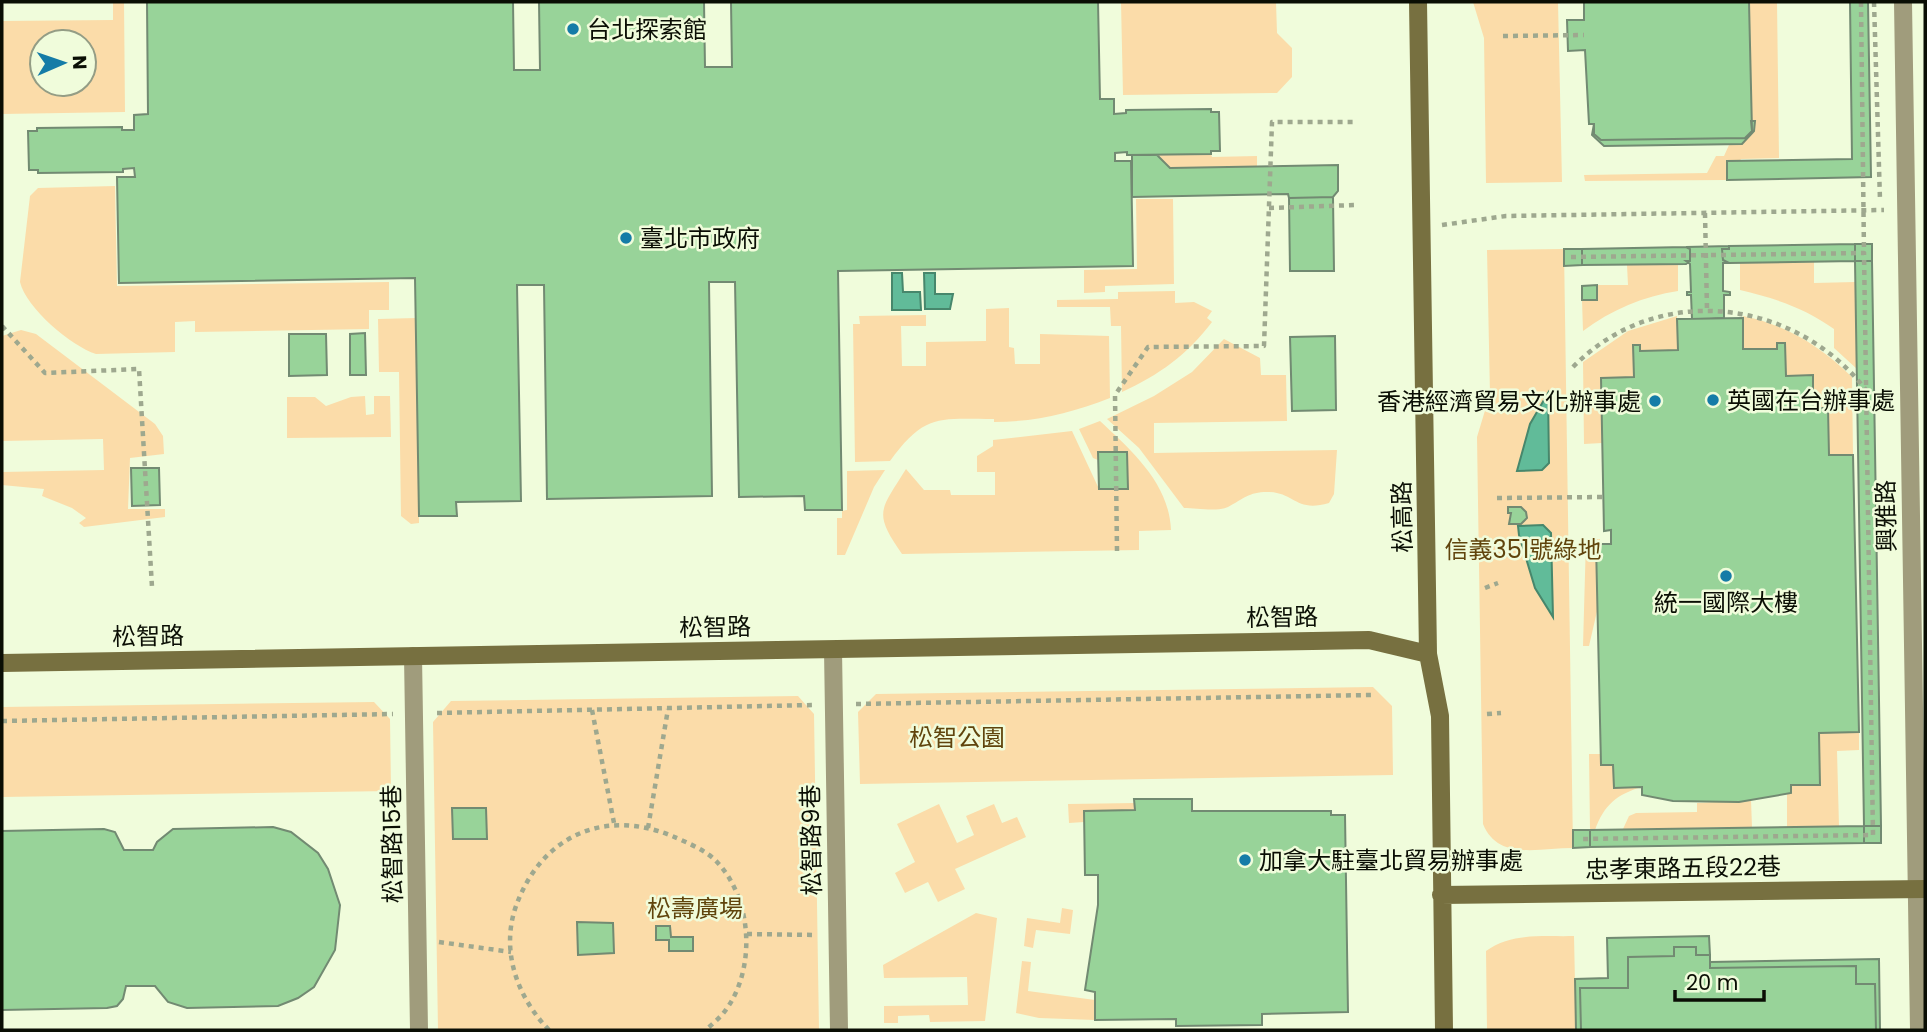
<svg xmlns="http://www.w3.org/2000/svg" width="1927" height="1032" font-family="Poppins,'Noto Sans TC',sans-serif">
	<rect width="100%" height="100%" fill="#f0fcdb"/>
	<path fill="#fbdca9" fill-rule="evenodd" d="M113 2H124L125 112 2 114V21L113 20ZM42 42H84V84H42Z
		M1121 2H1276L1277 33 1292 48V77L1277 93 1123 95Z
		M1473 2H1558L1562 182 1486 183 1484 38Z
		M1749 2H1777L1779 158 1741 159 1727 180 1585 181 1584 175 1707 173 1716 156H1724L1729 145 1742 144 1754 131 1755 121H1751Z
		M1211 154 1212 157 1257 156V167L1170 168 1157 155Z
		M115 186 117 286 389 282V310H369V329L195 332V321L175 322V352L96 354C71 346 26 308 20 282L30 196 38 188Z
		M1136 199H1173L1174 284 1105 286V292L1084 293V270L1137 269Z
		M1564 249 1573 848C1539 848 1498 861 1483 824L1477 437 1490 394 1487 250Z
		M1814 262V283L1855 282 1857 369 1834 348V329C1805 308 1774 298 1740 290V263Z
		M1678 264V291C1644 296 1611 310 1583 331L1582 300H1597V285H1628L1627 265Z
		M1175 291V303L1194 302 1212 311 1207 318 1212 322C1187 355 1159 375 1122 392L1121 326H1111L1110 307H1057V300L1118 299V292Z
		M1009 308V347L1014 348 1015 364H1040V334L1109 336 1110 398C1071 413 1035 422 994 422V419C939 419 925 413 890 461L855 462 853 324H860L859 316 926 315V326H901L902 366H926V342L986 341V309Z
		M1677 316 1678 350 1640 351V345H1634V377L1601 378 1602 443 1584 444 1583 362 1628 331Z
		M1743 316C1787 325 1820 346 1852 377L1853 455H1829L1828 408H1813V375L1786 376 1777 343V349H1743Z
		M416 318 419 516V523L411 524 401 516 399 372H379L378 319Z
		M21 330 36 334 155 424 163 436 164 454 130 458 128 509H165V517L84 527 79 523 86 518 72 508 42 496 44 489 2 485V472L104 470 103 439 2 441V336Z
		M1224 339 1260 358 1261 375H1286L1287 421 1154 423V453L1337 450 1334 494 1329 503C1295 513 1295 492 1267 492 1249 492 1243 499 1228 507 1217 512 1196 508 1184 508L1139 448 1107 419 1154 396 1192 372Z
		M365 396 366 415 374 414V396H390L391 437 287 438V397H315L326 406 351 397Z
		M1100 421C1132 451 1169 483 1171 530L1139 531V550L902 554C873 512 880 511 906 469L924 490H950L951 495H995V472H977V456L993 446V440L1072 431 1099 489H1128L1127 452H1099L1098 460 1093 458 1079 429Z
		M885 470 874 487 845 555H837V518H842V511L847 510V471Z
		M1586 539H1600L1599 544 1596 545 1598 607 1589 646H1583Z
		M1373 687 1392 706 1393 775 860 784 858 712 876 694Z
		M798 696 814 714 819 1030H438L433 722 451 701Z
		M374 702 390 719 391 791 2 797V707Z
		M1859 732V750L1837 751 1839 826 1787 827V794L1791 793V785H1820L1819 733Z
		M1589 754H1600L1601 765H1613L1614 788 1642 787C1617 794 1604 805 1595 830H1590Z
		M1751 800 1752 827 1623 829 1629 816 1636 813 1697 812V803Z
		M1135 803V810L1084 811V822L1069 823 1068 804Z
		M939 804 957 843 974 835 966 816 994 804 1002 823 1017 817 1026 837 955 869 965 889 938 902 928 882 905 893 895 873 915 862 897 824Z
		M1062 908 1073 910 1070 934 1036 930 1033 948 1024 946 1027 918 1060 923Z
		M976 913 997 918 985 1021 930 1022 929 1015 898 1016V1023H884V1006L968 1005 967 977 884 978 883 965Z
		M1574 936 1576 1030H1487L1486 951C1512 932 1544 937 1574 936Z
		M1022 961 1031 962 1028 991 1095 1000V1020L1039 1018 1016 1013Z"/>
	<path fill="#61bb99" stroke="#47876c" stroke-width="2" d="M892 273H902L903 292H920L921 310H892Z
		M924 273H935V294H953L950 309H925Z
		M1548 393 1549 463 1542 470 1517 471 1530 424Z
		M1543 525 1551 533 1553 617 1535 588 1519 535 1518 526Z"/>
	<path fill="#98d399" stroke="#728a72" stroke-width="2" d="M147 2H513L514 70H540L539 2H704L705 67H732L731 2H1098L1100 99H1114V114L1126 113V110L1211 109V112H1219L1220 151H1211V154L1127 155V152L1115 153V161H1131L1133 266 838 271 842 510H805L804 496 739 497 735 282H709L712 496 547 499 544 285H517L521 501 456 502 457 516H419L415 278 119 283 117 177H135L134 168 123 169V172L38 173V170H29L28 131H37V128L122 127V130H134V115L148 114Z
		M1584 2H1749L1752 131 1745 138 1601 140 1594 134V124H1589L1585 50 1568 51 1567 20H1584Z
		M1850 2H1868L1871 177 1727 180V161L1852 159Z
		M1751 121H1755L1754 131 1742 144 1604 146 1592 135 1594 124V134L1601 140 1745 138 1752 131Z
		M1132 155H1157L1170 168 1338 165V191L1333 197 1289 198 1288 194 1132 197Z
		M1333 197 1334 271H1290L1289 198Z
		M1855 244H1872V261H1855Z
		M1855 244V261L1729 263 1723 260 1722 249H1729V246Z
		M1729 246V249H1722L1723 260 1729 263H1723V291L1730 292V295H1724V318L1692 319 1691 295H1687V292H1691L1690 264 1686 261H1690V249L1686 247Z
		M1686 247 1690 249V261L1686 264 1582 265V249Z
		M1564 249H1582V265L1564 266Z
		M1855 261H1872L1881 826H1864Z
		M1597 285V300H1582V286Z
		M1743 318V349H1777V343H1785L1786 376 1813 375V408H1828L1829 455H1853L1859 732 1819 733 1820 785H1791V793L1739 802 1673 801 1642 795V787L1614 788 1613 765H1601L1596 544H1611V530L1604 531 1601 378 1634 377 1633 345H1640V351L1678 350 1677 319Z
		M365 333 366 375H350V334Z
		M289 334H326L327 375 289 376Z
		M1335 336 1336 410 1292 411 1290 337Z
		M1098 452H1127L1128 489H1099Z
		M131 468H159L160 505 132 506Z
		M1508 507H1521L1526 512 1527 518 1521 524H1509L1511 513H1508Z
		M1134 799H1192V811H1331V815H1345L1348 1012 1262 1014V1025L1176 1026V1019L1095 1020V992L1085 990 1098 905V875H1085L1084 811 1135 810Z
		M452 808H486L487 839H453Z
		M1864 826V843L1590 847V830Z
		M1864 826H1881V843H1864Z
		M273 827 291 832 318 853 328 869 340 905 335 950 314 987 298 998 278 1006 187 1008 168 1002 155 986H126L123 999 117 1006 107 1008 2 1010V831L104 829 115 832 124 850H153L157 842 173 829Z
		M1573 830H1590V847L1573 848Z
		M577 922 613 923 614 953 578 955Z
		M656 926H670L671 937H693V951H669V940H656Z
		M1709 936 1710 955H1696V947H1674V956L1628 957V988H1580L1581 1030H1576L1575 979 1608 978 1607 938Z
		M1674 947H1696V955H1710V968L1856 966V984H1875L1876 1030H1581L1580 988H1628V957L1674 956Z
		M1879 959 1880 1030H1876L1875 984H1856V966L1710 968V962Z"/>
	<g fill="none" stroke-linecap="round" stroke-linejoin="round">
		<path stroke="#9ea88f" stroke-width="4.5" stroke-dasharray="5 5" stroke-linecap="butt" d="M1861 2 1864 253
			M1874 2 1880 200
			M1503 36 1584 35
			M1269 208 1356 205
			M1705 213 1707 310
			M1442 225 1506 216 1884 210
			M1571 257 1864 253 1873 835 1580 839
			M2 326 45 373 139 369 152 587
			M1573 367C1657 281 1795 298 1866 390
			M1497 498 1604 497
			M1117 551 1115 395 1148 347 1264 346 1272 122H1356
			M1485 588 1498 583
			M856 704 1371 695
			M592 710 614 823
			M437 713 813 705
			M1487 714 1501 713
			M2 721 393 714
			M648 828 668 709
			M747 934 816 935
			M439 942 511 952
			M549 1030C518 998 501 953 515 909 539 838 602 807 672 836 686 842 706 850 717 862 753 900 756 970 725 1011 720 1018 712 1024 706 1030"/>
		<path stroke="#a09c7c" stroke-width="18" d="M1903 2 1919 1030
			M833 650 839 1030
			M413 656 419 1030"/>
		<path stroke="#777040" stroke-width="18" d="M1418 2 1428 654 1440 716 1444 1030
			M2 663 1369 640 1428 654
			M1441 895 1925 889"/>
	</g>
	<g fill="#157ca7" stroke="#f0fcdb" stroke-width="2.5">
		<circle cx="573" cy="29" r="7"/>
		<circle cx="626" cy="238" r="7"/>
		<circle cx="1713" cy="400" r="7"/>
		<circle cx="1655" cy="401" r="7"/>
		<circle cx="1726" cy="576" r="7"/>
		<circle cx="1245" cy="860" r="7"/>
	</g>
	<g text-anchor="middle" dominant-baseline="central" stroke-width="5" stroke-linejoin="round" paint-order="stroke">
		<g font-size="24" fill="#0a0e04" stroke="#f0fcdb" text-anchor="start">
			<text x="587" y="29">台北探索館</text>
			<text x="640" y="238">臺北市政府</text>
			<text x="1727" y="400">英國在台辦事處</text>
			<text x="1641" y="401" text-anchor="end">香港經濟貿易文化辦事處</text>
			<text x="1726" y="602" text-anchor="middle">統一國際大樓</text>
			<text x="1259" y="860">加拿大駐臺北貿易辦事處</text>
		</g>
		<g font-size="24" fill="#0a0e04" stroke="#f0fcdb">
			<text transform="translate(1886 516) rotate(-91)">興雅路</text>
			<text transform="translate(1402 517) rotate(-91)">松高路</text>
			<text transform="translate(1282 617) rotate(-1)">松智路</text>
			<text transform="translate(715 627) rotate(-1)">松智路</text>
			<text transform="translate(148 636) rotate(-1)">松智路</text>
			<text transform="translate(811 840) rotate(-91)">松智路9巷</text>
			<text transform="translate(392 844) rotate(-91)">松智路15巷</text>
			<text transform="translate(1683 868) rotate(-1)">忠孝東路五段22巷</text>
		</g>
		<g font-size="24" fill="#60440c" stroke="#f0fcdb">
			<text x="1523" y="549">信義351號綠地</text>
			<text x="957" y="737">松智公園</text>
			<text x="695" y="908">松壽廣場</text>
		</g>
	</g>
	<rect width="1927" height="1032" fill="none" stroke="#0a0e04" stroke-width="7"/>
	<g transform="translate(63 63) rotate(88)"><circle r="33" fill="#f0fcdb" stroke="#949d85" stroke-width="2"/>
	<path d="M0-5L12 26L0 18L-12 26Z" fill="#157ca7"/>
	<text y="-10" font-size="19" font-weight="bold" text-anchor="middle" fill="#0a0e04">N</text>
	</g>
	<path d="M1675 990v10h89v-10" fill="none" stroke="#0a0e04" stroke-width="3.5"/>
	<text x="1686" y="990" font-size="21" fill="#0a0e04" stroke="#f0fcdb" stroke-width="5" paint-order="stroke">20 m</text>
</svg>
